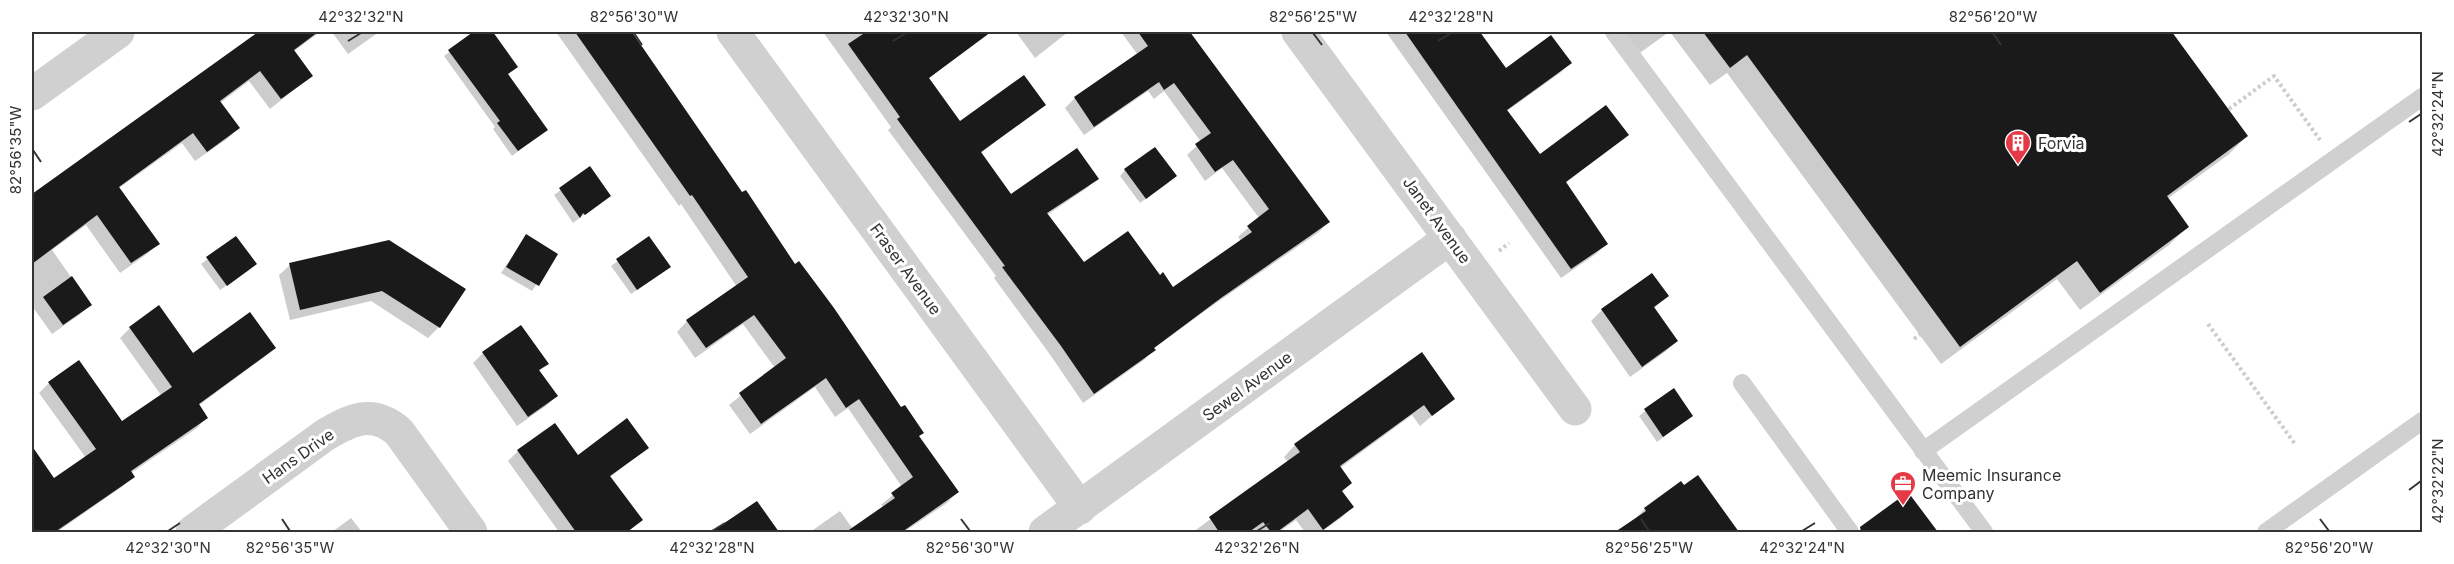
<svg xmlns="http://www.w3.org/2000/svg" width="2454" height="564" font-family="Inter,sans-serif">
	<rect width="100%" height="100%" fill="#fff"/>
	<path fill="#0003" d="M261 32H320L293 52 311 76 270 109 249 81 220 103 238 128 227 139 195 161 182 143 119 188 158 244 147 254 120 273 86 225 52 250 90 304 79 315 52 334 32 306V196Z
		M332 32H379L348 54Z
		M476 32H491L516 66 506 75 546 130 512 156 493 129 495 127 444 56Z
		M556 32H632L742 194 957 492 947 503 904 532H810L840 511 853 529 884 508 881 505 902 487 848 408 835 417 815 387 750 434 729 405 775 368 743 324 695 358 677 332 687 321 737 287 681 204 679 206Z
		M823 32H897L909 48 932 32H962L971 45 928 79 960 124 1025 118 980 154 1011 196 1097 178 1087 188 1047 215 1084 264 1159 277 1173 289 1241 241 1238 237 1259 218 1222 168 1205 181 1187 155 1201 142 1164 91 1154 99 1148 91 1084 135 1065 108 1075 98 1138 55 1121 32H1188L1328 222 1319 232 1209 308 1153 349 1144 360 1083 403 1051 356 994 278 996 276 888 130 891 127Z
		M1016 32H1068L1035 58Z
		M1386 32H1478L1505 70 1570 63 1560 73 1507 111 1540 156 1627 135 1565 183 1606 244 1596 254 1561 278Z
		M1609 32H1669L1630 60Z
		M1670 32H2170L2247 136 2228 155 2167 199 2187 227 2169 245 2080 310 2057 279 1941 364 1727 73 1710 85Z
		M590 169 609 196 573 223 554 195Z
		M1125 170 1169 182 1140 203 1120 176Z
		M526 236 556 254 532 291 501 273Z
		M236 238 249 270 220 290 201 264Z
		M649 238 663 272 631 294 611 266Z
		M388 242 439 327 428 338 371 301 290 320 279 275 290 265Z
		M1667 296 1653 309 1677 341 1665 352 1630 377 1591 321 1602 310Z
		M159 308 193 355 274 348 264 357 198 406 206 418 197 428 131 473 133 476 123 486 57 532H32V448L54 480 86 458 39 393 49 383 121 423 161 395 120 338 130 328Z
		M483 353 547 363 538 372 556 396 546 406 517 426 473 363Z
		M1422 354 1453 398 1420 426 1412 415 1340 468 1350 483 1341 492 1352 507 1341 518 1321 532H1305L1296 520 1279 532H1193L1288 462 1284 457 1295 445Z
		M1673 390 1691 416 1657 442 1639 416Z
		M647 448 609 478 641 520 628 532H559L508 461 518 451 577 457Z
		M1908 494 1936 532H1866L1863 528Z
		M756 503 777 532H721L719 530Z
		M1645 509 1732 525 1724 532H1621Z
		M351 518 362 532H332Z"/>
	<path fill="#1a1a1a" d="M258 32H318L294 50 313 76 281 99 260 71 220 101 240 128 207 152 193 133 119 187 160 244 131 263 97 215 32 264V194Z
		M473 32H493L518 67 508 74 548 130 518 151 497 123 500 121 448 50Z
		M575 32H632L742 192 746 190 795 264 799 261 834 308 901 407 905 405 924 433 919 436 959 492 902 532H846L895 498 891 493 913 477 859 399 846 408 826 378 761 424 739 393 786 358 754 315 706 348 686 320 748 277 692 195 690 196Z
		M866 32H991L929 78 960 121 1024 75 1046 105 981 152 1011 194 1077 148 1099 179 1047 213 1084 262 1128 231 1160 275 1163 272 1173 287 1252 232 1247 226 1269 209 1233 160 1215 172 1195 144 1211 133 1174 83 1164 90 1159 82 1094 127 1074 97 1148 46 1138 32H1190L1330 222 1221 298 1154 348 1156 350 1094 394 1061 346 1002 267 1005 266 897 119 900 117 848 44Z
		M1405 32H1480L1506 68 1551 35 1572 63 1507 110 1540 154 1606 105 1629 135 1566 182 1608 244 1571 269Z
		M1703 32H2172L2248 136 2167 196 2189 227 2100 293 2077 261 1960 347 1747 55 1730 68Z
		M1155 147 1177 176 1146 199 1124 169Z
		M590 166 611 196 585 215 583 213 580 218 559 188Z
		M526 234 558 254 539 286 506 267Z
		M236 236 257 264 227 286 206 257Z
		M649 236 671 267 637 290 616 259Z
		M389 240 466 289 440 328 382 291 300 310 289 263Z
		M1652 273 1669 296 1654 307 1678 341 1642 367 1601 309Z
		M72 276 92 305 63 325 43 297Z
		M159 305 193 353 250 312 276 348 199 404 208 418 131 471 135 477 55 532H32V446L54 478 96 449 48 382 79 360 122 421 172 387 129 327Z
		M521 325 549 364 539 370 558 396 528 417 482 352Z
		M1422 352 1455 399 1432 416 1424 405 1340 466 1352 483 1342 491 1354 507 1323 530 1308 509 1277 532H1271L1263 522 1249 532H1219L1209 517 1300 452 1294 444Z
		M1674 388 1693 416 1663 437 1644 409Z
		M627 418 649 448 610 476 643 520 627 532H576L517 450 555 423 578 455Z
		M1698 475 1739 532H1615L1646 511 1644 508 1681 481 1684 485Z
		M1908 492 1938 532H1861L1860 527Z
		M757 501 779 532H711Z"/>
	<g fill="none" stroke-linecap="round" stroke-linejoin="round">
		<path stroke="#cdcdcd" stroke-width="4" stroke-dasharray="3 3" stroke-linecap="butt" d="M2229 109 2274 76 2320 140
			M1499 251 1509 243
			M2208 324 2295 444
			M1914 339 1940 320"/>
		<path stroke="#d0d0d0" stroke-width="18" d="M1614 32 1984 532
			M1742 383 1850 532
			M1923 451 2422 97
			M2266 532 2422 421"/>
		<path stroke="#d0d0d0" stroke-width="33" d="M733 32 1080 508
			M1298 32 1575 409
			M32 94 118 32
			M192 532 325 435C352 419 373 409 399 432L471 532
			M1045 532 1450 238"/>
	</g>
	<path fill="none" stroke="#333" stroke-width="2" d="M634 33 642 45M1313 33 1322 45M1993 33 2001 45M348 41 361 33M893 41 906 33M1438 41 1451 33M2409 122 2421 114M33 150 41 162M2409 490 2421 481M282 519 290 531M961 519 970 531M1641 519 1649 531M2320 519 2329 531M168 531 180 523M712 531 725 523M1257 531 1270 523M1802 531 1815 523"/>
	<defs>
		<symbol id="building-pin" viewBox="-11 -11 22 30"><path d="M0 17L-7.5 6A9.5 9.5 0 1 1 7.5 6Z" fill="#e63946" stroke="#fff"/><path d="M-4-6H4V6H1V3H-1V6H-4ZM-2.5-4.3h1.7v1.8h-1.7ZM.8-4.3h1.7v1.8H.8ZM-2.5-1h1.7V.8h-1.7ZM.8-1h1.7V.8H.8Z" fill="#fff"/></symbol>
		<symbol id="office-pin" viewBox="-11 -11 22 30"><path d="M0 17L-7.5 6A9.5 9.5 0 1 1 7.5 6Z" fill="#e63946" stroke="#fff"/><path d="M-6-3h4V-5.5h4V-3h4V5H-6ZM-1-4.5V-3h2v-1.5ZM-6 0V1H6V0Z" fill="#fff"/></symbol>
	</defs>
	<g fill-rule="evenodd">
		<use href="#building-pin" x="2003" y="128" width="30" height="40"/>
		<use href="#office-pin" x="1888" y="469" width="30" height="40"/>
	</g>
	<g text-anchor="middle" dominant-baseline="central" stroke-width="6" stroke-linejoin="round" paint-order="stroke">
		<g font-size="16" fill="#333" stroke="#fff" text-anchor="start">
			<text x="2038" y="143">Forvia</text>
			<text x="1922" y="475">Meemic Insurance<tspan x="1922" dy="18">Company</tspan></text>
		</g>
		<g font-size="16" fill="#333" stroke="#fff">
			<text transform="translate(1437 220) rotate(54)">Janet Avenue</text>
			<text transform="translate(906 269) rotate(54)">Fraser Avenue</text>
			<text transform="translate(1247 386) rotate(-36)">Sewel Avenue</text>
			<text transform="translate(298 456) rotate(-35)">Hans Drive</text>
		</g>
	</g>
	<rect width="2454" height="564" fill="none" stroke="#ffffff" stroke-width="66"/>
	<rect x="33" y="33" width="2388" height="498" fill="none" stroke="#333" stroke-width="2"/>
	<g font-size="15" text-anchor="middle" fill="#333">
		<text x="361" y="22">42°32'32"N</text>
		<text x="634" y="22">82°56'30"W</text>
		<text x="906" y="22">42°32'30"N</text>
		<text x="1313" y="22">82°56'25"W</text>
		<text x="1451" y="22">42°32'28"N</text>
		<text x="1993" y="22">82°56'20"W</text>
		<text transform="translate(2438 114) rotate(-90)" y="5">42°32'24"N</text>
		<text transform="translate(16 150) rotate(-90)" y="5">82°56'35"W</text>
		<text transform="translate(2438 481) rotate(-90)" y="5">42°32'22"N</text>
		<text x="168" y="553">42°32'30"N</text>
		<text x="290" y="553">82°56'35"W</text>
		<text x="712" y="553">42°32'28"N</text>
		<text x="970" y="553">82°56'30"W</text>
		<text x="1257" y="553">42°32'26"N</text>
		<text x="1649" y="553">82°56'25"W</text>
		<text x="1802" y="553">42°32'24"N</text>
		<text x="2329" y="553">82°56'20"W</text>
	</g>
</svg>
